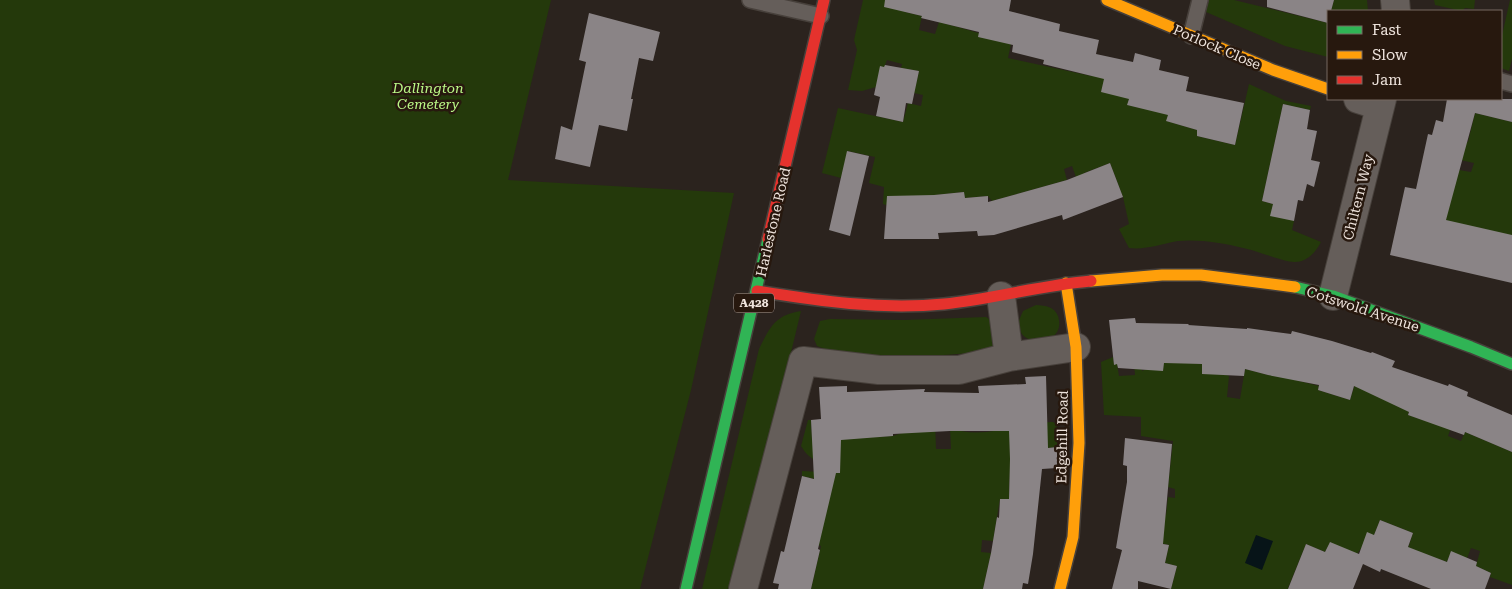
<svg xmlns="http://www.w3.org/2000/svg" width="1512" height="589" font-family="'Roboto Serif',serif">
	<rect width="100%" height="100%" fill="#2b231e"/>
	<path fill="#24390b" d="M0 0H551L508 180 734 193 691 390 640 589H0Z
		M863 0H907L905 12 922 16 919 30 935 34 939 22C963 28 987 35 1011 44L1008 58 1091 76 1101 75 1129 99 1128 105 1140 108 1147 79 1170 106 1167 121 1197 130V136L1235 145 1249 84 1286 101 1311 106 1310 110 1283 104 1262 201 1273 204 1294 221 1292 230 1321 242C1316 252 1307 262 1295 262 1286 263 1255 250 1243 248 1223 243 1199 239 1178 241 1161 244 1146 250 1129 248L1119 229 1129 224 1123 197 1110 163 1084 173 1082 194 1072 166 1064 169 1067 180 992 201 988 196 965 198 963 192 936 195 886 205 883 204 884 187 869 183 875 157 848 151 841 178 822 173 838 108 903 122 908 103 921 106 923 95 914 93 919 71 901 68 902 64 887 60 876 87 862 91 848 90 857 50 854 40Z
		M1209 0H1234L1328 23V57L1285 46 1206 12Z
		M1334 0H1367L1368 11H1331Z
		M1434 0H1475L1474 9 1465 8 1462 11 1435 5Z
		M1510 0H1512V59L1509 71 1501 68V40Z
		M1475 113 1512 122V254L1460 243 1418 185 1459 170 1471 172 1474 163 1442 156 1448 138 1468 142Z
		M1036 305C1046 306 1054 306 1058 316 1068 347 1016 350 1019 322 1019 319 1022 314 1023 311Z
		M801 311 734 589H702L759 349C770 327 775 315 801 311Z
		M986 317 992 321 994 346 988 351 971 353 917 357 873 356 830 351 817 346 814 339 820 321 830 319 904 320Z
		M1113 357 1114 364H1117L1119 376 1135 375 1134 363 1142 364V371L1164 360 1202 364 1229 376 1227 397 1240 399 1245 369 1268 375 1301 370 1299 381 1319 386 1318 390 1350 400 1355 384 1409 411 1408 415 1423 420 1452 425 1448 436 1461 441 1465 432 1512 452V585L1490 577 1491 573 1476 566 1480 551 1471 548 1466 561 1451 552 1447 562 1408 548 1413 533 1380 520 1374 535 1362 547 1357 554 1330 543 1325 552 1306 544 1288 588 1290 589H1171L1177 566 1165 563 1169 545 1151 541 1156 514 1166 515 1168 497 1175 498V489L1168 487 1173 441 1141 436V417L1104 415 1101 362Z
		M808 420H811L812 440 893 436 935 422 936 449H951L950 427C981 442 1022 421 1053 422L1057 425V447L1010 452C1011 468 1009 483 1009 499H1000L993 541 982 540 981 552 991 553 983 589H811L821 546 791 538 833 483 802 476V471L840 473V462C821 462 812 464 801 446Z"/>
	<path fill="#071418" d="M1256 535 1273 541 1262 570 1245 563Z"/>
	<path fill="#8a8486" d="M885 0H1011L1009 11 1060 24 1059 31 1099 40 1096 54 1133 62 1135 53 1161 60 1159 70 1189 77 1186 91 1244 103 1235 145 1197 136V130L1166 121 1168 115 1127 105 1129 99 1101 92 1104 79 1043 64 1044 60 1012 52 1013 45 978 37 979 32 921 18 922 16 884 7Z
		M1267 0H1334L1331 11H1328V23L1267 7Z
		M589 13 660 32 653 61 639 58 631 99H633L627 131 599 125 590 167 555 159 561 126 572 130 586 62 579 60Z
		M885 65 919 71 912 104 906 103 903 122 876 116 880 97 874 95 880 66 884 67Z
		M1447 99H1512V122L1475 113 1446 220 1512 235V283L1390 255 1405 187 1416 189 1428 134 1432 135 1436 120 1443 122Z
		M1283 104 1310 110 1307 129 1317 131 1311 160 1320 162 1314 187 1307 184 1303 201 1298 200 1294 221 1270 216 1273 204 1262 201Z
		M847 151 869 156 850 236 829 230Z
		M1110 163 1123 197 1063 220 1062 215 994 235 978 236 977 231 938 233 939 239H884L887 196 934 195 964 192 965 198 988 196V202L1067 180Z
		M1135 318 1136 323 1189 324 1188 325 1247 329V328L1291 334 1292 331 1332 341 1371 353 1372 352 1395 361 1392 367 1448 386 1449 384 1468 392 1467 396 1512 415V452L1465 432 1464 435 1408 415 1409 412 1354 386 1350 400 1318 390 1319 385 1268 375 1245 369 1244 376 1202 374V364L1164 363 1163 371 1118 368 1117 364 1114 365 1109 320Z
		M1046 376 1048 448 1057 447V468L1042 469 1033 554 1028 584 1023 583 1022 589H983L991 553 997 517 999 518 1000 499H1009L1010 459 1009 431H950L893 434V436L841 440 840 473H836L818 549 820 550 811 589H778L779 584 773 583 781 551 784 552 802 476 814 479 811 420 821 419 819 387 847 386V392L925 389 924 392 979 393 978 386 1026 384 1025 377Z
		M1125 438 1172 444 1163 544 1169 545 1165 563 1177 566 1171 589 1138 581V589H1112L1122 550 1116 548 1127 482V466L1123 465Z
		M1380 520 1413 533 1408 547 1447 562 1451 551 1477 562 1476 566 1491 573 1485 589H1431L1381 569 1380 572 1363 564 1353 589H1288L1306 544 1325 552 1330 542 1359 554 1367 532 1374 535Z"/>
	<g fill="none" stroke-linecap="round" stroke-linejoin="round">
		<defs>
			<path id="lane" d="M750 0 821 16
				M1191 36 1200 0
				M1501 81 1512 84"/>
			<path id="street" d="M1395 0 1396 11
				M1358 99 1380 106
				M1001 296 1009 357
				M1333 296 1382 99
				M743 589 803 361 879 370H959L1009 357 1076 347"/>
			<path id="fast" d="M1295 287 1333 296 1471 347 1512 364
				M686 589 768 239"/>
			<path id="slow" d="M1107 0 1273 70 1328 89
				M1091 281 1162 275H1201L1295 287
				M1060 589 1073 537 1079 443 1076 347 1066 283"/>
			<path id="jam" d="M768 239 824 0
				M757 291C819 301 880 310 944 304 993 299 1042 285 1091 281"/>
		</defs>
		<use href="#lane" stroke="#47403b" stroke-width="18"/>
		<use href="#street" stroke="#47403b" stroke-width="30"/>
		<use href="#fast" stroke="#47403b" stroke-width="14"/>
		<use href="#slow" stroke="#47403b" stroke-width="14"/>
		<use href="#jam" stroke="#47403b" stroke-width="14"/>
		<use href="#lane" stroke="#655e5a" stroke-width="15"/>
		<use href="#street" stroke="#655e5a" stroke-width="28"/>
		<use href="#fast" stroke="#30b455" stroke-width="11"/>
		<use href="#slow" stroke="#ff9f0a" stroke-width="11"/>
		<use href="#jam" stroke="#e5322d" stroke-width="11"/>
	</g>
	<g text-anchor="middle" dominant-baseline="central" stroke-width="5" stroke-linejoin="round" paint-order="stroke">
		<rect fill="#27180e" stroke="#b2a69e" stroke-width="1" x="734" y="293.5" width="40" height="19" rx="4"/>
		<g font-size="12" font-weight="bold" fill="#eee3dc">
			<text x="754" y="303">A428</text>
		</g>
		<g font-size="14" fill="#eee3dc" stroke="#27180e">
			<text transform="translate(1217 47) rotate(23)">Porlock Close</text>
			<text transform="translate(1358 197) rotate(-76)">Chiltern Way</text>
			<text transform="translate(773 222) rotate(-77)">Harlestone Road</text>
			<text transform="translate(1363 309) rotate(18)">Cotswold Avenue</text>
			<text transform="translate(1062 437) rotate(-89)">Edgehill Road</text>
		</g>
		<g font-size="14" font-style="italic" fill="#bbf987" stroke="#27180e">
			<text x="428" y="88">Dallington<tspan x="428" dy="16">Cemetery</tspan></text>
		</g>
	</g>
	<rect x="1327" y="10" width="175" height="90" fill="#27180e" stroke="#776960"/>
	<rect x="1337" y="26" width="25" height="8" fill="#30b455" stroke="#776960"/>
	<text x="1372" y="35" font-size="15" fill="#eee3dc">Fast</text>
	<rect x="1337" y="51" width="25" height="8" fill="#ff9f0a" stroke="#776960"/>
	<text x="1372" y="60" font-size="15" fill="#eee3dc">Slow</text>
	<rect x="1337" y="76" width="25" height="8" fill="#e5322d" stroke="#776960"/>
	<text x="1372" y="85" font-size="15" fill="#eee3dc">Jam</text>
</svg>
